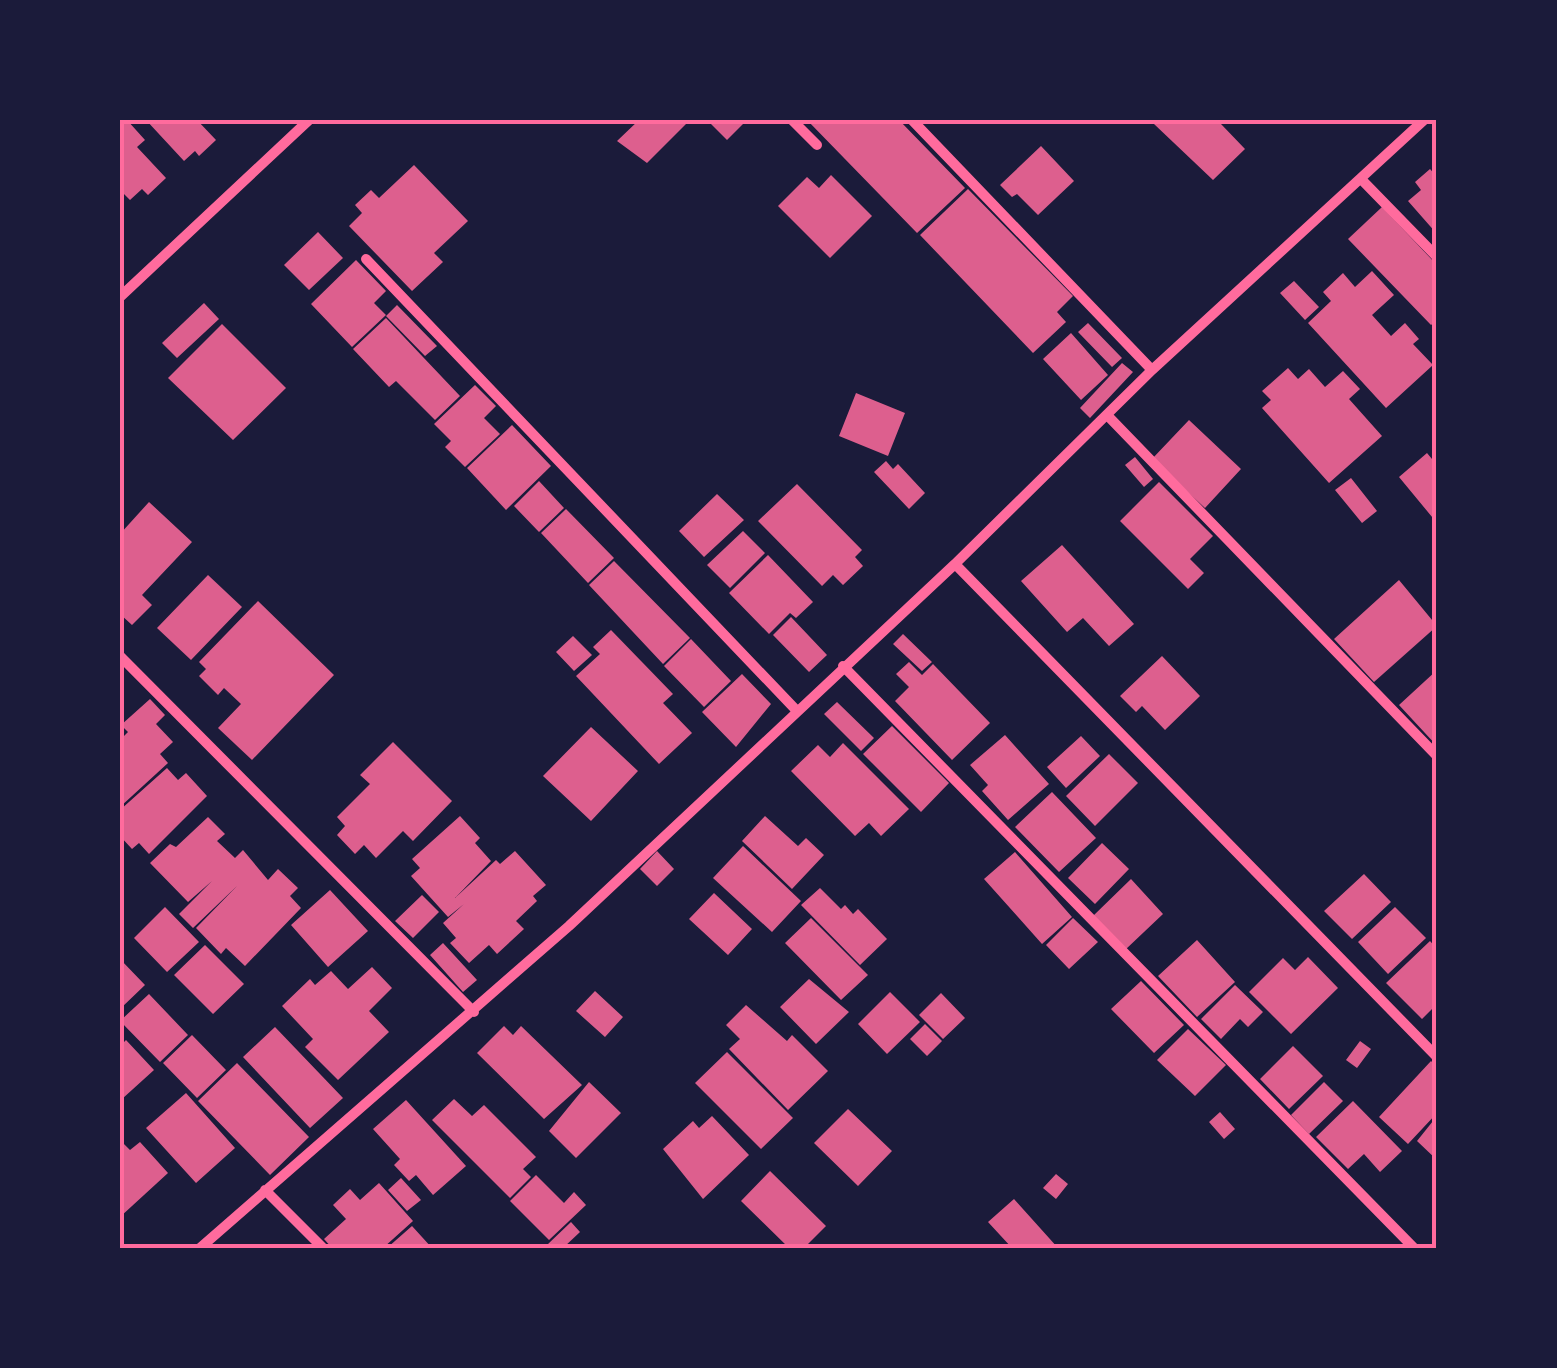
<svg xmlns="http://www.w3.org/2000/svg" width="1557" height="1368" font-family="'Archivo Narrow',sans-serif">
	<rect width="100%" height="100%" fill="#1b1b3a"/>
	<path fill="#dd5f8e" d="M120 120H127L145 140 137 147 166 178 148 195 142 189 130 200 120 190Z
		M146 120H197L216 140 199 156 195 151 184 161Z
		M639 120H690L647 163 617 141Z
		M707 120H747L727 140Z
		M807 120H899L965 188 917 233Z
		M1158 120H1225L1221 124 1245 149 1213 180 1154 124Z
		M1041 146 1074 181 1038 215 1017 194 1012 197 1000 185Z
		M414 165 468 221 434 253 443 262 412 291 349 226 362 213 355 205 371 190 379 198Z
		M1430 169 1437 177V234L1408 201 1421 190 1415 182Z
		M831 175 872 216 830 258 778 206 807 177 819 188Z
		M968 189 1073 296 1057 312 1066 322 1033 353 920 235Z
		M1382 207 1437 265V320L1431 325 1348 239Z
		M318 232 343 258 309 290 284 265Z
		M356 260 386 291 374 303 386 315 352 347 311 304Z
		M1372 271 1394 295 1372 315 1391 336 1405 323 1419 339 1413 344 1433 365 1386 408 1308 323 1331 301 1323 292 1343 273 1355 287Z
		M1294 281 1319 307 1305 320 1280 293Z
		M204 303 219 319 177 358 162 343Z
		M397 305 437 346 425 356 386 316Z
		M386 318 460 396 435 420 396 381 389 387 353 349Z
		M1088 323 1122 358 1112 367 1078 332Z
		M222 324 286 388 233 440 168 378Z
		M1071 333 1108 375 1081 400 1043 359Z
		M1122 363 1133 372 1090 418 1080 408Z
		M1288 368 1298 379 1309 369 1325 387 1343 371 1360 389 1349 399 1382 436 1329 483 1262 408 1271 400 1262 391Z
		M475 385 496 406 484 418 500 434 465 467 445 447 451 441 434 424Z
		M856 393 905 413 888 456 839 436Z
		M1189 420 1241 469 1205 508 1152 459Z
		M512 425 551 466 506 510 467 468Z
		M1427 453 1437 465V523L1399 477Z
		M1135 457 1153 479 1144 487 1125 465Z
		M886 461 893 469 898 464 925 493 909 509 874 472Z
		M1351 478 1377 511 1362 523 1335 490Z
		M539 481 564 508 539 532 514 506Z
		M1159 482 1213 536 1190 559 1204 573 1188 589 1120 521Z
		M797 484 862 550 855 557 863 566 843 585 833 575 822 586 758 521Z
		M717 494 744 520 704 557 679 531Z
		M149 502 192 542 142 595 152 605 132 625 120 614V534Z
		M566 509 614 558 588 583 541 533Z
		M743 531 765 553 730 588 707 565Z
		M1062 545 1134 624 1109 646 1083 618 1067 632 1021 581Z
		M768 555 813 602 796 618 790 613 769 634 729 593Z
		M614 561 690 638 663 664 589 585Z
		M208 575 242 607 191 660 157 628Z
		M1399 580 1437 626 1374 682 1334 639Z
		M258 601 334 675 252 760 218 728 241 704 224 688 218 695 199 676 206 669 199 662Z
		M791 617 827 655 809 672 773 635Z
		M611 630 673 694 663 703 692 733 659 764 576 676 600 654 593 647Z
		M903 634 932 662 922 671 893 644Z
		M573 636 592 655 574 671 556 652Z
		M691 639 731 681 704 707 664 666Z
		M1162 656 1200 696 1165 730 1142 706 1136 712 1120 696Z
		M909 662 922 675 933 664 990 723 952 760 895 701 909 687 896 674Z
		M1437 670V746L1399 705Z
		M742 674 771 704 736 747 702 712Z
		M150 699 165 715 156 724 173 742 160 754 168 763 120 807V740L128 732 121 725Z
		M837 702 874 738 861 751 824 714Z
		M892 726 949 783 921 812 863 754Z
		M591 727 638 771 591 821 543 776Z
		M1005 735 1049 784 1008 820 982 791 988 785 970 765Z
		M1081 736 1100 756 1066 788 1047 767Z
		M393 742 452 801 413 841 403 831 376 858 364 845 355 854 337 835 345 826 337 817 370 784 360 775Z
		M843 743 909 809 881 836 869 823 855 836 791 771 818 745 830 757Z
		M1109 754 1138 783 1095 826 1066 796Z
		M167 768 178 780 186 773 207 796 149 854 139 843 132 849 120 836V810Z
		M1052 792 1096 838 1059 872 1015 827Z
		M460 816 480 838 475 843 491 861 455 898 496 860 500 864 515 851 546 885 533 896 537 901 516 921 524 929 497 954 489 945 469 963 450 943 456 938 443 923 464 904 448 917 411 876 420 868 412 859Z
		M765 816 798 846 806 838 824 855 792 889 742 841Z
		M208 817 225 834 217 841 235 858 243 850 268 880 278 869 298 888 290 896 301 908 245 966 226 948 221 954 196 928 237 886 193 928 179 914 212 881 188 902 150 863 170 844 176 847Z
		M1102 843 1129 869 1095 904 1068 878Z
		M743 846 801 901 772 932 713 878Z
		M657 851 674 869 657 886 640 869Z
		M1015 852 1072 917 1042 944 984 879Z
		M1364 874 1391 902 1352 939 1324 911Z
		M1131 879 1163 914 1125 950 1093 916Z
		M820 888 841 909 845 905 853 914 858 909 887 939 860 965 801 905Z
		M330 890 368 931 328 967 291 925Z
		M714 893 752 929 728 955 689 919Z
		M422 895 439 912 413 938 395 921Z
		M165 907 199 942 167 972 134 938Z
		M1395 907 1426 938 1388 974 1358 942Z
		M811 918 868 975 841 1000 785 943Z
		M1073 918 1098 942 1069 969 1046 945Z
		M1197 940 1235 982 1197 1017 1158 976Z
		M1430 941 1437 949V1014L1432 1009 1422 1019 1386 983Z
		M443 943 477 980 463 992 430 955Z
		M205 945 244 984 213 1014 174 975Z
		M1308 957 1338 988 1291 1034 1249 992 1283 958 1295 970Z
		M120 959 145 985 120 1009Z
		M372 967 392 988 369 1011 389 1032 338 1080 305 1047 313 1039 282 1006 310 979 315 985 331 971 348 989Z
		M809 979 849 1012 816 1044 780 1007Z
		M1141 981 1184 1025 1154 1053 1111 1009Z
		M1235 985 1263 1012 1248 1027 1240 1019 1221 1039 1201 1019Z
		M595 991 623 1017 605 1037 576 1011Z
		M890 992 920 1022 887 1054 858 1024Z
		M941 993 965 1018 943 1039 919 1015Z
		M149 994 188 1035 160 1062 120 1021Z
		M746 1005 787 1041 792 1035 828 1071 788 1110 729 1049 740 1039 726 1025Z
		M925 1024 942 1041 927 1056 910 1039Z
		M504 1026 513 1035 521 1026 582 1085 544 1119 477 1053Z
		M275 1027 343 1098 310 1128 243 1057Z
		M1188 1029 1226 1065 1195 1096 1157 1060Z
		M192 1035 226 1070 197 1098 163 1063Z
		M126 1040 154 1070 122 1099 120 1046Z
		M1360 1041 1371 1049 1357 1068 1346 1060Z
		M1293 1046 1323 1076 1289 1109 1260 1079Z
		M727 1052 793 1118 761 1149 695 1083Z
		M1431 1061 1437 1067V1113L1408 1144 1379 1117Z
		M237 1063 309 1137 270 1175 198 1101Z
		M589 1082 621 1113 576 1158 549 1131Z
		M1324 1082 1343 1101 1309 1134 1291 1115Z
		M186 1093 235 1148 196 1183 146 1128Z
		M454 1099 472 1116 484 1105 536 1157 523 1169 531 1177 510 1198 432 1120Z
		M406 1100 466 1166 433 1195 416 1175 409 1181 394 1165 400 1159 373 1129Z
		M1353 1101 1402 1151 1380 1172 1364 1154 1348 1169 1316 1137Z
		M848 1109 892 1151 858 1186 814 1143Z
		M1220 1112 1235 1129 1224 1139 1209 1122Z
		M712 1116 749 1155 703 1199 663 1149 693 1121 699 1128Z
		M1437 1116V1160L1417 1141Z
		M120 1140 130 1150 140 1142 168 1173 120 1217Z
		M770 1171 826 1226 804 1248H789L741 1201Z
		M1056 1174 1068 1184 1056 1199 1043 1188Z
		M536 1175 564 1203 574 1192 586 1205 549 1240 510 1201Z
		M401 1178 421 1200 407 1211 388 1190Z
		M379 1183 413 1221 383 1248H332L324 1239 346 1219 333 1205 350 1189 360 1200Z
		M1014 1199 1058 1248H1012L988 1222Z
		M571 1222 580 1232 563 1248H551L548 1244Z
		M412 1226 432 1248H387Z"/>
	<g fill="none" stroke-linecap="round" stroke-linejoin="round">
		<path stroke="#ff6b9d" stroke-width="10" d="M792 120 817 145
			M912 120 1152 370
			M1361 179 1437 257
			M366 259 797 711
			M120 297 309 120
			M1107 415 1437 756
			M955 564 1437 1057
			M120 656 474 1012
			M843 666 1414 1248
			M265 1190 323 1248
			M200 1248 569 926 955 564 1152 370 1424 120"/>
	</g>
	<rect width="1557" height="1368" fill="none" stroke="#1b1b3a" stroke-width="245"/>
	<rect x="122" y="122" width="1312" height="1124" fill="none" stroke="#ff6b9d" stroke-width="4"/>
</svg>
